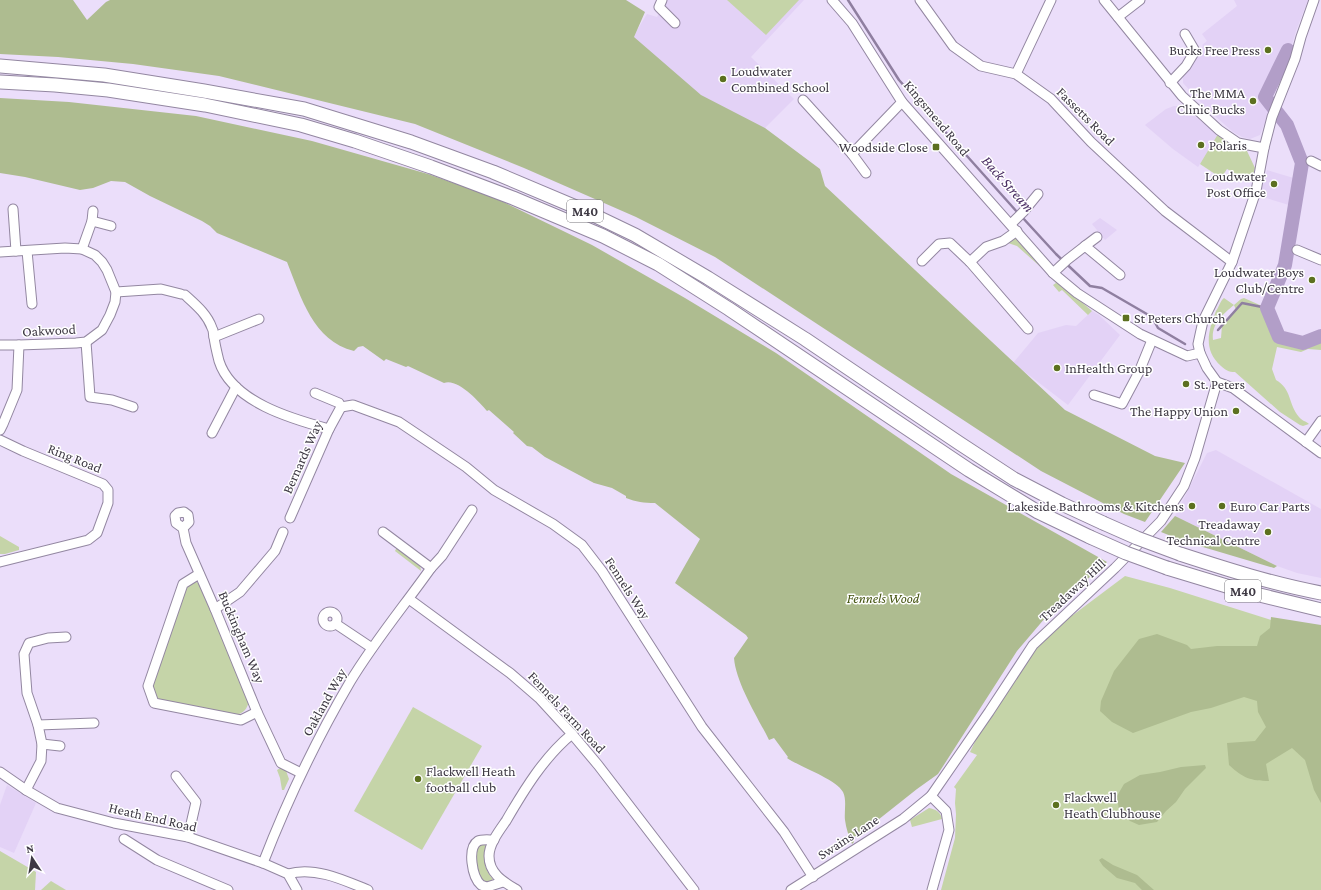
<svg xmlns="http://www.w3.org/2000/svg" width="1321" height="890" font-family="'Crimson Pro',serif">
<style>
.built{fill:#e3d2f6}
.green{fill:#c5d4a8;fill-rule:evenodd}
.forest{fill:#aebc90}
.lines{fill:none;stroke-linecap:round;stroke-linejoin:round}
.stream{stroke:#8f7fa0;stroke-width:2.5}
.river{stroke:#b29ec8;stroke-width:14}
.minor-casing{stroke:#9387a1;stroke-width:11}
.highway-casing{stroke:#9387a1;stroke-width:15}
.minor{stroke:#fff;stroke-width:9}
.highway{stroke:#fff;stroke-width:13}
.highway-bridge-casing{stroke:#9387a1;stroke-width:15;stroke-linecap:butt}
.highway-bridge{stroke:#fff;stroke-width:13}
.poi-dot{fill:#5c701f;stroke:#fff;stroke-width:1.5}
.labels{text-anchor:middle;stroke-width:3;stroke-linejoin:round;paint-order:stroke}
.shield{fill:#fff;stroke:#77747b;stroke-width:1}
.shield-label{font-size:13px;font-weight:bold;fill:#3d3843}
.poi-label{font-size:14px;fill:#3d3843;stroke:#fff;text-anchor:end}
.street-label{font-size:14px;fill:#3d3843;stroke:#fff}
.park-label{font-size:14px;font-style:italic;fill:#445410;stroke:#fff}
.water-label{font-size:15px;font-style:italic;fill:#4c3065;stroke:#fff}
</style>
<rect width="100%" height="100%" fill="#ebdefa"/>
<g class="built">
<path d="M666 0H804L751 57 794 99 743 150 629 44 645 17 647 14 657 17Z"/>
<path d="M1234 0H1308L1296 31 1292 45H1290V56L1286 64 1272 87 1270 86 1266 92 1264 98 1266 104H1272L1260 135 1250 139 1242 137 1233 132 1206 108 1183 83V74L1190 66 1203 46 1202 45 1207 41 1202 34 1237 6Z"/>
<path d="M1174 106H1182L1218 135 1198 167 1173 149 1145 125 1166 109Z"/>
<path d="M1267 170 1297 179 1292 206 1260 196Z"/>
<path d="M1100 218 1117 230 1105 240 1092 224Z"/>
<path d="M1092 311 1099 315 1120 335 1068 405 1013 363 1038 333 1066 325 1076 326Z"/>
<path d="M1216 450 1321 509V578L1297 573 1277 566 1175 516 1207 453Z"/>
<path d="M7 785 36 803 14 853 0 847V805Z"/>
</g>
<g class="green">
<path d="M727 0H799L766 35Z"/>
<path d="M1218 134 1247 151 1255 168 1251 182 1227 169 1221 178 1200 164Z"/>
<path d="M1014 237 1019 238 1052 276 1092 311 1088 315 1062 290 1059 292 1053 285 1056 283 1044 270 1017 246 1005 242Z"/>
<path d="M1224 298 1234 305 1241 299 1244 298 1262 306C1265 309 1265 313 1267 317 1281 339 1296 348 1321 336V350L1308 349 1301 352 1277 347 1272 369 1276 380C1292 389 1288 404 1299 417 1302 421 1306 421 1309 424L1303 426 1300 425 1280 412 1235 372C1228 372 1226 370 1221 366 1203 350 1208 331 1216 311 1219 307 1220 301 1224 298ZM1234 305 1236 310 1222 325 1221 338 1213 340C1211 324 1223 314 1234 305Z"/>
<path d="M0 536 19 547V550L5 554H0Z"/>
<path d="M396 549H399L420 564 421 571 395 551Z"/>
<path d="M1125 576 1170 588 1293 627 1321 635V890H941L955 838 956 814 955 803 956 789 954 787 977 755 970 752 983 725 1030 651 1070 613 1073 615Z"/>
<path d="M193 579 200 585 249 701C247 709 244 713 236 715L153 698 150 690 185 582Z"/>
<path d="M413 707 482 746 422 850 354 811Z"/>
<path d="M282 767 285 768 289 779 284 790H282L280 778 277 770Z"/>
<path d="M929 808C935 809 941 812 942 819L912 827 910 820Z"/>
<path d="M486 844C485 859 482 866 493 879L490 882H483L480 879C477 868 472 855 479 845Z"/>
<path d="M0 851 36 872 35 890H0Z"/>
<path d="M51 881 66 890H41Z"/>
</g>
<g class="forest">
<path d="M0 0H73L87 20 106 2 110 0H626L645 12 634 37 701 95 765 128 820 169 825 186 1065 410 1155 456 1185 463 1145 522 1124 514 1041 471 715 257 636 217 524 168 415 124 219 76 133 64 58 57 0 54Z"/>
<path d="M0 98 69 102 196 116 312 141 428 174 493 197 592 245 685 298 776 353 951 474 1107 562 1051 611 1017 651 938 774 917 789 864 831 854 837V842L852 844C849 837 846 828 845 820 844 812 847 800 843 792 836 779 800 767 787 758L788 757 774 738 769 740C757 716 736 683 734 658L748 638 746 635 675 583 700 539 655 503C644 503 636 502 626 498V496L612 488 594 483 545 457 532 447 527 446 513 433 514 432 489 410 487 411C479 402 458 378 444 383L408 366 406 367 386 359 384 361 363 346 358 347 354 351C313 341 301 297 287 262L217 233 210 226 202 221 150 196 125 182 111 181 93 188 80 190 25 177 0 173Z"/>
<path d="M1175 516 1277 566 1274 568 1186 542 1161 532Z"/>
<path d="M1271 617 1321 625V803L1314 790 1305 760 1292 748 1266 764 1269 781C1251 781 1243 778 1229 765L1227 743 1255 741 1266 727 1258 712 1257 701 1244 697 1211 708 1191 712 1133 733 1112 722 1100 711 1101 701 1114 671 1139 639 1157 634 1187 645 1191 649 1217 646H1257L1260 636 1270 628Z"/>
<path d="M1205 765 1206 768 1185 789 1176 802 1166 811 1157 822 1139 825 1130 821 1119 810 1117 796 1124 784 1140 775 1160 772 1181 767Z"/>
<path d="M1102 858 1113 865 1137 875 1154 890H1142L1135 883 1117 878 1103 866 1099 860Z"/>
</g>
<g class="lines">
<g class="stream">
<path d="M848 0 899 80 1018 213"/>
<path d="M1022 217 1056 254 1090 286 1102 288 1152 317 1158 328 1185 344"/>
<path d="M1218 330 1242 303 1267 308"/>
</g>
<path class="river" d="M1288 50 1265 97 1287 125 1302 163 1285 265 1267 308 1279 337 1303 343 1321 336"/>
<defs>
<g id="minor">
<path d="M662 0 659 7 675 23"/>
<path d="M832 0 852 23 902 102 1053 273 1077 293 1140 334 1187 356 1200 353 1207 368 1217 382 1233 388 1321 453"/>
<path d="M920 0 953 46 981 66 1016 74 1051 99 1091 142 1165 211 1232 262"/>
<path d="M1104 0 1182 96 1219 130 1238 143 1264 148"/>
<path d="M1118 17 1140 0"/>
<path d="M1016 74 1051 0"/>
<path d="M1170 83 1186 66 1195 51 1185 34"/>
<path d="M803 100 852 154 902 102"/>
<path d="M852 154 866 173"/>
<path d="M1311 161 1321 166"/>
<path d="M13 209 16 251"/>
<path d="M92 221 111 226"/>
<path d="M1011 224 1024 211 1038 194"/>
<path d="M1085 246 1097 237"/>
<path d="M82 249 92 221 93 211"/>
<path d="M1297 250 1321 260"/>
<path d="M27 251 32 304"/>
<path d="M0 252 65 248 82 249 95 255 102 262 107 270 116 292 115 302 110 315 102 330 86 342 76 343 19 345H0"/>
<path d="M922 261 939 244 950 243 970 262 1028 329"/>
<path d="M970 262 986 247 1003 241 1017 231"/>
<path d="M1053 273 1067 260 1085 246 1120 275"/>
<path d="M116 292 161 289 181 294"/>
<path d="M185 295C196 305 207 314 212 328 214 331 213 334 214 337 215 345 217 353 219 361 232 402 292 419 329 429"/>
<path d="M214 337 259 319"/>
<path d="M86 342 90 397 112 400 133 407"/>
<path d="M1200 353 1198 344 1203 321 1232 262 1256 191 1264 148 1272 117 1295 59 1301 37 1314 0"/>
<path d="M315 393 339 403 341 407"/>
<path d="M1094 395 1122 404 1139 372 1152 340"/>
<path d="M341 407 353 405 399 422 466 467 494 490 553 524 582 545 602 571 702 727 784 832 813 877"/>
<path d="M0 430 3 424 17 390 19 345"/>
<path d="M212 433 236 387"/>
<path d="M0 440 23 451 103 484 108 490V503L97 533 88 540 0 562"/>
<path d="M1306 442 1321 421"/>
<path d="M290 518 329 429 341 407"/>
<path d="M183 528 189 522 188 515 184 512 178 513 175 516 176 523 183 528 186 543 215 609 257 712 281 763 301 773"/>
<path d="M383 532 431 568"/>
<path d="M199 574 183 584 148 686 154 703 241 720 257 712"/>
<path d="M409 599 510 673 539 698 572 734 598 765 694 890"/>
<path d="M215 609 240 592 275 551 283 532"/>
<circle cx="330" cy="619" r="7"/>
<path d="M336 624 372 648"/>
<path d="M38 725 94 723"/>
<path d="M42 744 60 746"/>
<path d="M0 772 26 790 57 808 114 823 188 837 263 863 288 874 297 890"/>
<path d="M176 776 196 802 188 837"/>
<path d="M26 790 41 761 42 744 38 725 27 693 24 654 29 643 48 638 66 637"/>
<path d="M931 796 946 811 949 830 932 890"/>
<path d="M124 839 157 860 228 890"/>
<path d="M494 840C489 840 482 839 478 841 467 848 472 877 481 885 483 886 485 886 487 887L503 882"/>
<path d="M263 863C287 801 316 740 350 682 374 642 404 606 431 568L442 556 472 510"/>
<path d="M288 874C314 866 344 880 368 890"/>
<path d="M517 890C504 882 489 874 489 856 489 844 499 831 506 821 524 790 544 757 572 734"/>
<path d="M791 890 903 819 931 796 989 712 1033 645 1115 568 1161 521 1184 486 1195 458 1217 382"/>
</g>
<g id="highway">
<path d="M0 66 104 75 204 91 304 109 411 142 493 172 583 210 635 235 708 278 805 339 959 443 1014 479 1062 504 1103 523"/>
<path d="M0 82 55 85 108 90 205 105 301 125 355 141 431 167 513 198 603 236 658 264 729 309 969 470 1038 512 1090 537"/>
<path d="M1180 554C1226 569 1273 584 1321 593"/>
<path d="M1167 568 1243 591 1321 610"/>
</g>
</defs>
<use href="#minor" class="minor-casing"/>
<use href="#highway" class="highway-casing"/>
<use href="#minor" class="minor"/>
<use href="#highway" class="highway"/>
<defs>
<g id="highway-bridge">
<path d="M1103 523 1137 538 1180 554"/>
<path d="M1090 537 1126 553 1167 568"/>
</g>
</defs>
<use href="#highway-bridge" class="highway-bridge-casing"/>
<use href="#highway-bridge" class="highway-bridge"/>
</g>
<g class="poi-dot">
<circle cx="1268" cy="50" r="4"/>
<circle cx="723" cy="79" r="4"/>
<circle cx="1253" cy="101" r="4"/>
<circle cx="1201" cy="145" r="4"/>
<rect x="932" y="143" width="8" height="8" rx="2"/>
<circle cx="1274" cy="184" r="4"/>
<circle cx="1312" cy="280" r="4"/>
<rect x="1122" y="314" width="8" height="8" rx="2"/>
<circle cx="1057" cy="368" r="4"/>
<circle cx="1186" cy="384" r="4"/>
<circle cx="1236" cy="411" r="4"/>
<circle cx="1192" cy="506" r="4"/>
<circle cx="1222" cy="506" r="4"/>
<circle cx="1268" cy="532" r="4"/>
<circle cx="418" cy="779" r="4"/>
<circle cx="1056" cy="805" r="4"/>
</g>
<g class="labels">
<g class="shield">
<rect x="567" y="200" width="36" height="22" rx="3"/>
<rect x="1225" y="580" width="36" height="22" rx="3"/>
</g>
<g class="shield-label">
<text x="585" y="216">M40</text>
<text x="1243" y="596">M40</text>
</g>
<g class="poi-label">
<text x="1260" y="55">Bucks Free Press</text>
<text x="731" y="76" text-anchor="start">Loudwater<tspan x="731" dy="16">Combined School</tspan></text>
<text x="1245" y="98">The MMA<tspan x="1245" dy="16">Clinic Bucks</tspan></text>
<text x="1209" y="150" text-anchor="start">Polaris</text>
<text x="928" y="152">Woodside Close</text>
<text x="1266" y="181">Loudwater<tspan x="1266" dy="16">Post Office</tspan></text>
<text x="1304" y="277">Loudwater Boys<tspan x="1304" dy="16">Club/Centre</tspan></text>
<text x="1134" y="323" text-anchor="start">St Peters Church</text>
<text x="1065" y="373" text-anchor="start">InHealth Group</text>
<text x="1194" y="389" text-anchor="start">St. Peters</text>
<text x="1228" y="416">The Happy Union</text>
<text x="1184" y="511">Lakeside Bathrooms &amp; Kitchens</text>
<text x="1230" y="511" text-anchor="start">Euro Car Parts</text>
<text x="1260" y="529">Treadaway<tspan x="1260" dy="16">Technical Centre</tspan></text>
<text x="426" y="776" text-anchor="start">Flackwell Heath<tspan x="426" dy="16">football club</tspan></text>
<text x="1064" y="802" text-anchor="start">Flackwell<tspan x="1064" dy="16">Heath Clubhouse</tspan></text>
</g>
<g class="street-label">
<text transform="translate(1086 116) rotate(45)" y="5">Fassetts Road</text>
<text transform="translate(937 118) rotate(50)" y="5">Kingsmead Road</text>
<text transform="translate(49 330) rotate(-3)" y="5">Oakwood</text>
<text transform="translate(302 457) rotate(-66)" y="5">Bernards Way</text>
<text transform="translate(75 458) rotate(22)" y="5">Ring Road</text>
<text transform="translate(628 588) rotate(57)" y="5">Fennels Way</text>
<text transform="translate(1072 590) rotate(-43)" y="5">Treadaway Hill</text>
<text transform="translate(242 637) rotate(67)" y="5">Buckingham Way</text>
<text transform="translate(324 702) rotate(-61)" y="5">Oakland Way</text>
<text transform="translate(567 712) rotate(47)" y="5">Fennels Farm Road</text>
<text transform="translate(153 817) rotate(13)" y="5">Heath End Road</text>
<text transform="translate(848 837) rotate(-33)" y="5">Swains Lane</text>
</g>
<g class="park-label">
<text x="883" y="603">Fennels Wood</text>
</g>
<g class="water-label">
<text transform="translate(1008 184) rotate(48)" y="5">Back Stream</text>
</g>
</g>
<g transform="translate(32 858) rotate(348)" stroke="#ffffff" stroke-width="3" paint-order="stroke">
<path d="M0-3L7 15L0 10L-7 15Z" fill="#3d3843"/>
<text y="-6" font-size="11" font-weight="bold" text-anchor="middle" fill="#3d3843">N</text>
</g>
</svg>
